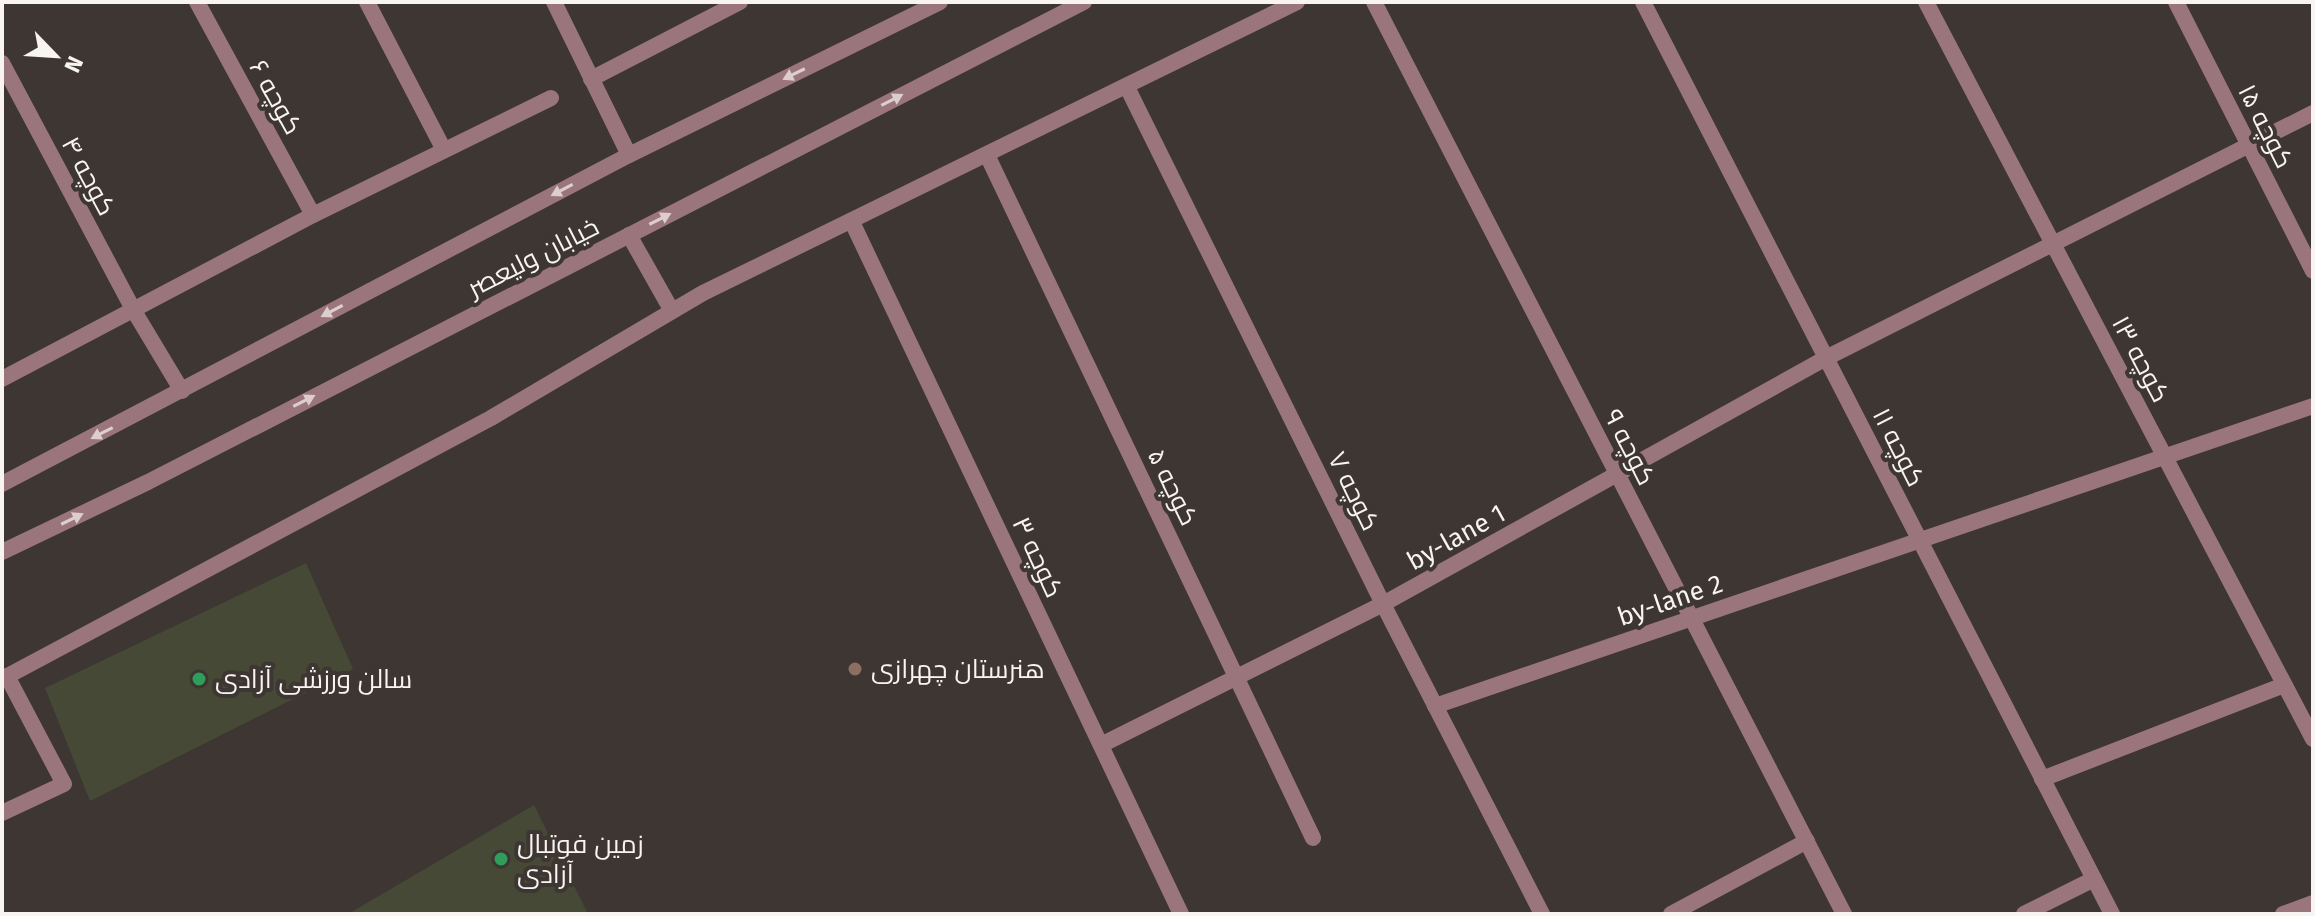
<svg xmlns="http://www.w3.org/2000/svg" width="2315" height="916" font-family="'Fira Sans',Cairo,sans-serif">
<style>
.green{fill:#454935}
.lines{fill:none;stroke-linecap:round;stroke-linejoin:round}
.minor{stroke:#9b757c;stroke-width:16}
.tertiary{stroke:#9b757c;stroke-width:16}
.oneway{fill:#dccece}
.education-dot{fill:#8d6e63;stroke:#3d3632;stroke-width:3}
.leisure-dot{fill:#2e9e5b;stroke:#3d3632;stroke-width:3}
.labels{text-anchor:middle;stroke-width:8;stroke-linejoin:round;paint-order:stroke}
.street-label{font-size:26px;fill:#f8f4f1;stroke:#3d3632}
.poi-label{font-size:26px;fill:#f8f4f1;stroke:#3d3632;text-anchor:start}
</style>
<rect width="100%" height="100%" fill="#3d3632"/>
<g class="green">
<path d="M306 563 353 669 90 801 45 688Z"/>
<path d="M534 805 588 914H348Z"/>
</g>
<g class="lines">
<g class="minor">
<path d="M197 2 313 215"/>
<path d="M367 2 444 150"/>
<path d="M1374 2 1844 914"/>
<path d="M1643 2 2112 914"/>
<path d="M1926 2 2313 739"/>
<path d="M2176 2 2313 271"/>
<path d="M2 63 134 311 182 391"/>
<path d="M591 79 740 2"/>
<path d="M1127 87 1383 604 1542 914"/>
<path d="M988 157 1313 838"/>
<path d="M852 222 1181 914"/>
<path d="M629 235 672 311"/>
<path d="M2 379 313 215 551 98"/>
<path d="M2 679 491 418 703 293 1297 2"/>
<path d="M1435 706 2313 406"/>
<path d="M1101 745 1383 604 1826 358 2313 113"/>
<path d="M2042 779 2284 685"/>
<path d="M2 813 64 784 7 676"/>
<path d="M1671 914 1807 841"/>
<path d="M2024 914 2094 879"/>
<path d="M2283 914 2313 903"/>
</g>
<g class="tertiary">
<path d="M554 2 629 155"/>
<path d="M2 484 629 155 940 2"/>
<path d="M2 552 148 482 1084 2"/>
</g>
</g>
<defs><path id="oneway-solid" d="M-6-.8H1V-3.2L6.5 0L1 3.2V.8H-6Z" transform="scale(2)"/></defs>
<g class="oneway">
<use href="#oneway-solid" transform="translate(794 74) rotate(154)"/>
<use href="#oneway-solid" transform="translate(892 100) rotate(-27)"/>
<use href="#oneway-solid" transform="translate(562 190) rotate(152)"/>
<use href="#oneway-solid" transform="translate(660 219) rotate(-27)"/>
<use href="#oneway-solid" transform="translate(332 311) rotate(152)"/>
<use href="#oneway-solid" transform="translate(304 401) rotate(-27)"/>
<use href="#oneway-solid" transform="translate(102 433) rotate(153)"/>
<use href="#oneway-solid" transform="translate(72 519) rotate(-26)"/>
</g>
<circle class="education-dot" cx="855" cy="669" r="8"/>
<g class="leisure-dot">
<circle cx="199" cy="679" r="8"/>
<circle cx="501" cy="859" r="8"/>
</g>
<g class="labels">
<g class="street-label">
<text transform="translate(276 97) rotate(61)" y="9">کوچه ۶</text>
<text transform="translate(2266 126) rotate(63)" y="9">کوچه ۱۵</text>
<text transform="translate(89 176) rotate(62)" y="9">کوچه ۴</text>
<text transform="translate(533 257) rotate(-27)" y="9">خیابان ولیعصر</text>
<text transform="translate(2141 359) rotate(62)" y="9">کوچه ۱۳</text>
<text transform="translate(1630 447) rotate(63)" y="9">کوچه ۹</text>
<text transform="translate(1899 447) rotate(63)" y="9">کوچه ۱۱</text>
<text transform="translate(1173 487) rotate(64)" y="9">کوچه ۵</text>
<text transform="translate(1354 491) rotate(64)" y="9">کوچه ۷</text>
<text transform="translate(1456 537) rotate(-29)" y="9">by-lane 1</text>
<text transform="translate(1038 557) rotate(65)" y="9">کوچه ۳</text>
<text transform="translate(1670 600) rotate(-19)" y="9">by-lane 2</text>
</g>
<g class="poi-label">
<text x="871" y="678">هنرستان چهرازی</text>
<text x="215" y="688">سالن ورزشی آزادی</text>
<text x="517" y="853">زمین فوتبال<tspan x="517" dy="30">آزادی</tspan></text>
</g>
</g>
<rect width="2315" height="916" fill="none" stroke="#f8f4f1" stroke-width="8"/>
<g transform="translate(56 56) rotate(115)" stroke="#3d3632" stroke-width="6" paint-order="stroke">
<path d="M0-6L14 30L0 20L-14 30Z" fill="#f8f4f1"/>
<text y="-12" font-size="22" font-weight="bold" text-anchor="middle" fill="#f8f4f1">N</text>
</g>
</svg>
